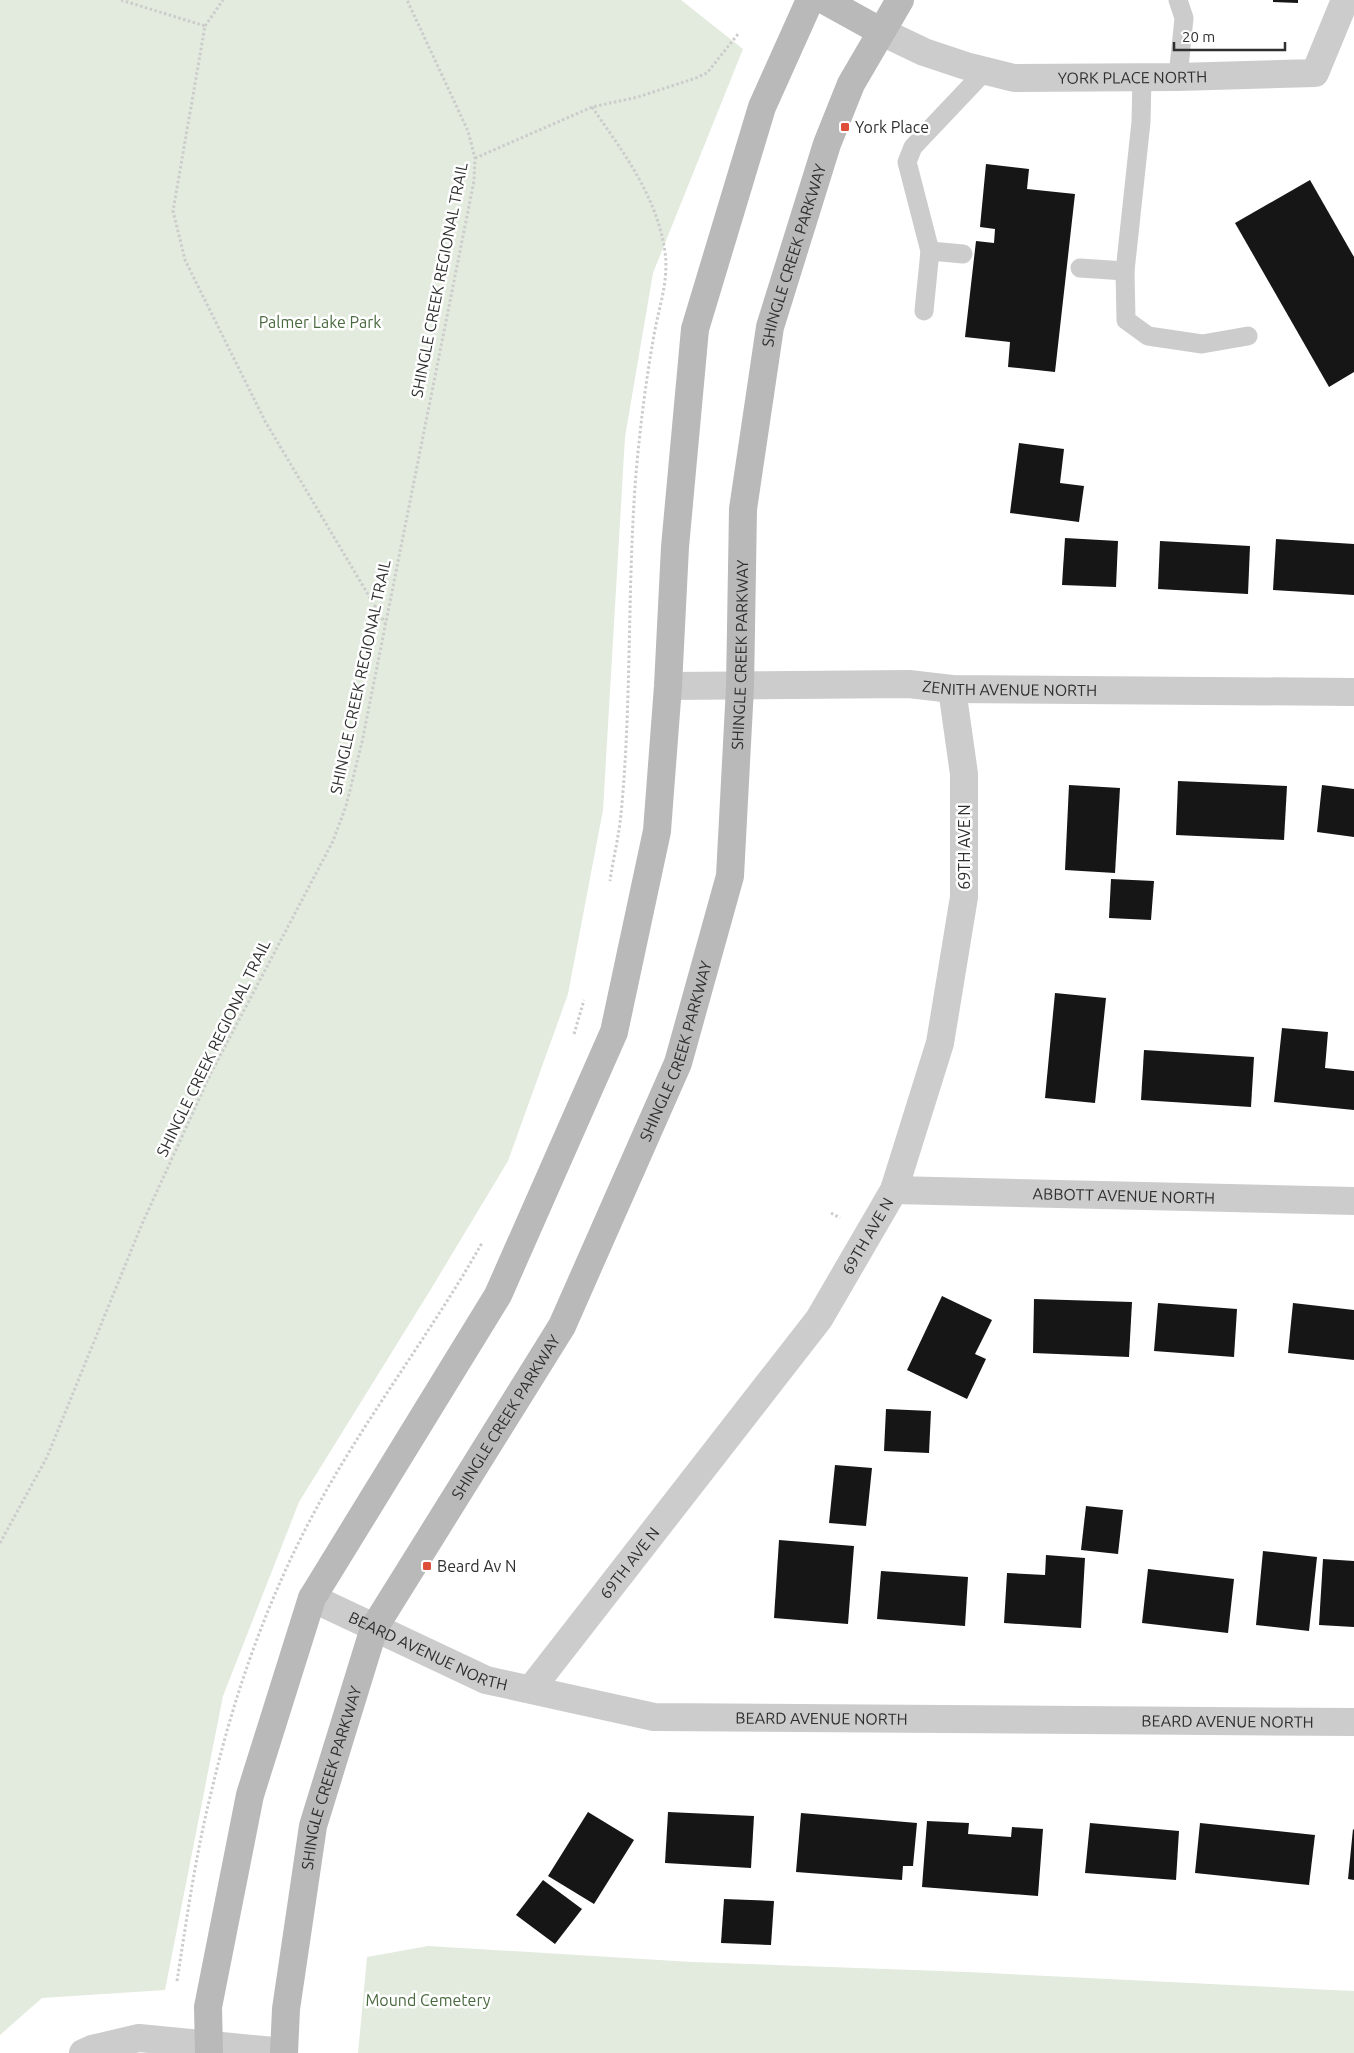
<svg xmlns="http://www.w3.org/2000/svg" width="1354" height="2053" font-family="Ubuntu,sans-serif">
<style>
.green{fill:#e2ebdd}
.building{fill:#161616}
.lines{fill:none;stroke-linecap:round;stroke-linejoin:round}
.path{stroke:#ccc;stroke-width:3;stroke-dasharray:2.5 2.5;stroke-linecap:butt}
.lane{stroke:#ccc;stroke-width:19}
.street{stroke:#ccc;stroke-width:28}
.secondary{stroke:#b9b9b9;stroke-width:28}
.poi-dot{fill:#de4e38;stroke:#fff;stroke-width:2}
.labels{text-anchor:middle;stroke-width:5;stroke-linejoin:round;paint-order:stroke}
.street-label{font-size:16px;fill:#2f2f2f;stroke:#fff}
.poi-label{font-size:16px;fill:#2f2f2f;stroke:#fff;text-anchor:start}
.park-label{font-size:16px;fill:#49693e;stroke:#fff}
</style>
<rect width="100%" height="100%" fill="#fff"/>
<g class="green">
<path d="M0 0H681L743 49 653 273 625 437 603 810 568 994 508 1161 431 1289 299 1502 223 1696 165 1990 42 1998 0 2035Z"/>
<path d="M428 1946 692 1962 967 1972 1354 1991V2053H358L367 1957Z"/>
</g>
<g class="building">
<path d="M1273 0H1298V3L1273 2Z"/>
<path d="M986 164 1029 169 1027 189 1075 194 1055 372 1008 367 1010 342 965 337 976 241 994 243 995 229 980 227Z"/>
<path d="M1310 180 1354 257V372L1329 387 1235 223Z"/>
<path d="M1019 443 1064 449 1060 483 1084 486 1079 522 1010 513Z"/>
<path d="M1065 538 1118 541 1116 587 1062 585Z"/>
<path d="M1276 539 1354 544V595L1273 590Z"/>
<path d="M1160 541 1250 546 1248 594 1158 589Z"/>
<path d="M1178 781 1287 786 1284 840 1176 835Z"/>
<path d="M1069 785 1120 788 1115 873 1065 870Z"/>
<path d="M1322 785 1354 789V837L1317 832Z"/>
<path d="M1111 879 1154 881 1151 920 1109 918Z"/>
<path d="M1055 993 1106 998 1095 1103 1045 1098Z"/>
<path d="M1282 1028 1328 1032 1325 1068 1354 1071V1110L1274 1102Z"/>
<path d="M1144 1050 1254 1057 1251 1107 1141 1100Z"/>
<path d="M942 1296 992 1320 975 1354 986 1359 967 1399 907 1370Z"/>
<path d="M1034 1299 1132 1302 1129 1357 1033 1353Z"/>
<path d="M1158 1303 1237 1309 1234 1357 1154 1351Z"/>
<path d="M1293 1303 1354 1310V1360L1288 1353Z"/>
<path d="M886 1409 931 1411 929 1453 884 1451Z"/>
<path d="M835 1465 872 1468 866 1526 829 1523Z"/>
<path d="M1086 1506 1123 1510 1118 1554 1081 1550Z"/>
<path d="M779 1540 854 1546 848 1624 774 1618Z"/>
<path d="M1263 1551 1317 1557 1309 1631 1256 1625Z"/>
<path d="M1046 1555 1085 1558 1081 1628 1004 1623 1007 1573 1045 1575Z"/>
<path d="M1323 1559 1354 1561V1627L1319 1625Z"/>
<path d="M1148 1569 1234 1579 1228 1633 1142 1623Z"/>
<path d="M881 1571 968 1577 965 1626 877 1619Z"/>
<path d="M588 1812 634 1840 594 1904 548 1876Z"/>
<path d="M668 1812 754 1816 751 1868 665 1863Z"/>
<path d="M801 1813 917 1823 913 1866H903L902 1880 796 1872Z"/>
<path d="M927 1821 969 1823 968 1834 1011 1837 1012 1827 1043 1829 1038 1896 922 1887Z"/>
<path d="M1090 1823 1179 1831 1176 1880 1085 1873Z"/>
<path d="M1200 1823 1315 1835 1309 1885 1195 1873Z"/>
<path d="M1353 1829 1354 1830V1880L1348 1879Z"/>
<path d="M543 1880 582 1909 555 1944 516 1915Z"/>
<path d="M724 1899 774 1901 771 1945 721 1943Z"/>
</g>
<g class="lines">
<g class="path">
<path d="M121 0 205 26 173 211 185 260 265 421 385 623"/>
<path d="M205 26 223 0"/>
<path d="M592 107C623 152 657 196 665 252 669 281 659 306 654 335 646 380 640 427 636 474 627 587 632 701 621 814 619 836 613 859 610 881"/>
<path d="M475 158 592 107 638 97 696 78 707 73 738 34"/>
<path d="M574 1034 584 1000"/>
<path d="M831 1213 840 1218"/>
<path d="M0 1543 47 1457 142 1224 211 1073 333 841 346 806 362 742 474 181 475 158 468 131 407 0"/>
<path d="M177 1981C187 1917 196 1852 212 1789 233 1699 264 1609 307 1526 358 1427 427 1340 482 1243"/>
</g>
<g class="lane">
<path d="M1178 0 1184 18 1178 77"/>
<path d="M1142 77 1141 122 1125 271 1126 320 1148 336 1202 344 1248 336"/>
<path d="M930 251 963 254"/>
<path d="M1080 268 1125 271"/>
<path d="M924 311 930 251 907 162 913 147 985 71"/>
</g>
<g class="street">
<path id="s1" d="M880 31 924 52 966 66 1014 78 1178 77 1315 73 1345 0"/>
<path id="s2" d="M668 686 909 684 952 689 1354 692"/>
<path id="s3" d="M894 1190 1354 1201"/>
<path id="s4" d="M312 1598 486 1680 654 1717 1354 1722"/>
<path id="s5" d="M531 1689 819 1319 894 1190 940 1043 964 897V774L952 689"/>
<path d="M83 2053 92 2049 139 2038 284 2052"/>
</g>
<g class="secondary">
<path d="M824 0 880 31"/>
<path d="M209 2053 208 2007 250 1795 312 1598 498 1295 614 1032 657 831 668 686 675 547 695 329 762 107 810 0"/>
<path id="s6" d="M284 2053 286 2009 313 1826 374 1628 562 1326 678 1063 730 876 740 687 743 509 770 327 827 144 851 84 900 0"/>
</g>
</g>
<g class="poi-dot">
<rect x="840" y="122" width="10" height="10" rx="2.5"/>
<rect x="422" y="1561" width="10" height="10" rx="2.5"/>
</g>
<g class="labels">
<g class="street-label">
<text dy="6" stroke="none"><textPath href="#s1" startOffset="261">YORK PLACE NORTH</textPath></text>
<text dy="6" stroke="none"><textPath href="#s6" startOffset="1900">SHINGLE CREEK PARKWAY</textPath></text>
<text transform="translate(439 280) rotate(-79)" y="6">SHINGLE CREEK REGIONAL TRAIL</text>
<text dy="6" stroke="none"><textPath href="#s6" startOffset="1495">SHINGLE CREEK PARKWAY</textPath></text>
<text transform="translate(360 677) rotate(-78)" y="6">SHINGLE CREEK REGIONAL TRAIL</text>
<text dy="6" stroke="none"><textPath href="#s2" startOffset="342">ZENITH AVENUE NORTH</textPath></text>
<text transform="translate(964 847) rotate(-90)" y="6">69TH AVE N</text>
<text transform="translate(213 1048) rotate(-64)" y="6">SHINGLE CREEK REGIONAL TRAIL</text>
<text dy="6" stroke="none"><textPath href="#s6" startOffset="1090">SHINGLE CREEK PARKWAY</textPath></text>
<text dy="6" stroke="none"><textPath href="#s3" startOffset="230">ABBOTT AVENUE NORTH</textPath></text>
<text dy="6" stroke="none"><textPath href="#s5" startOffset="565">69TH AVE N</textPath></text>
<text dy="6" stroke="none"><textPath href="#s6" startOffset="685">SHINGLE CREEK PARKWAY</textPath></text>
<text dy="6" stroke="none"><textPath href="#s5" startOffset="160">69TH AVE N</textPath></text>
<text dy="6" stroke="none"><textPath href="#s4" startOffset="128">BEARD AVENUE NORTH</textPath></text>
<text dy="6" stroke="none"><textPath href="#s4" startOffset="532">BEARD AVENUE NORTH</textPath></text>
<text dy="6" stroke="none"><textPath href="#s4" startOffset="938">BEARD AVENUE NORTH</textPath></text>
<text dy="6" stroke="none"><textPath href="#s6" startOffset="280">SHINGLE CREEK PARKWAY</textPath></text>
</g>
<g class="poi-label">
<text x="855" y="133">York Place</text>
<text x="437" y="1572">Beard Av N</text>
</g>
<g class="park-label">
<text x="320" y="328">Palmer Lake Park</text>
<text x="428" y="2006">Mound Cemetery</text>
</g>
</g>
<path d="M1174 42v8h111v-8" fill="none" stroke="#2f2f2f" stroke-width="2.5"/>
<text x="1182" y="42" font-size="15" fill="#2f2f2f" stroke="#ffffff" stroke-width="4" paint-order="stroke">20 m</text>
</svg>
